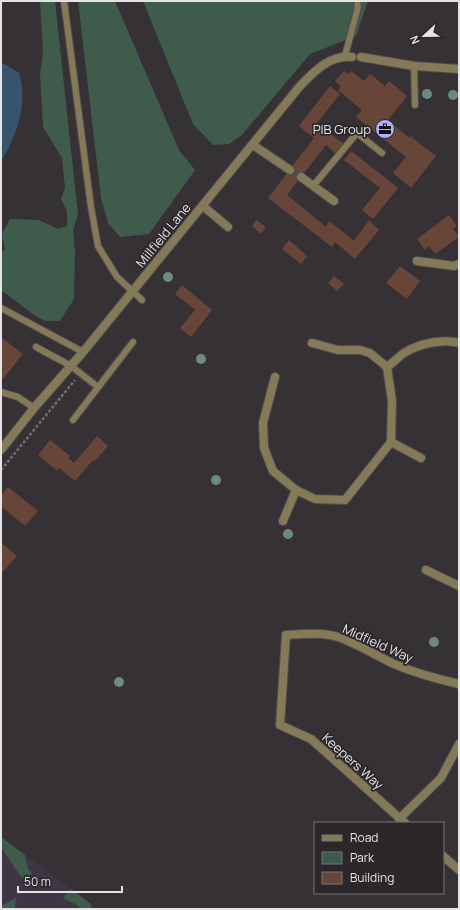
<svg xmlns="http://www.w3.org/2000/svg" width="460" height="910" font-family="Manrope,sans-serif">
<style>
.education{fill:#403545}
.green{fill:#3f5b4b}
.water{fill:#37546c}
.building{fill:#684539}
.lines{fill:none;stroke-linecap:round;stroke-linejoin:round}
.street-tunnel{stroke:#504c50;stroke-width:8;stroke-dasharray:8 4;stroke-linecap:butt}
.lane-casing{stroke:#514d51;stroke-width:8}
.street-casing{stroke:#514d51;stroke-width:10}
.path{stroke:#716e71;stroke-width:2.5;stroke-dasharray:3 2;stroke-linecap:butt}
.lane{stroke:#847a58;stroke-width:6}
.street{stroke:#847a58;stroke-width:8}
.tree{fill:#6b8c7a}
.labels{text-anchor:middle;stroke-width:3.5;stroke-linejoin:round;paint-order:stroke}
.poi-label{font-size:13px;fill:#e6e3e6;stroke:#2b272b;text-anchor:end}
.street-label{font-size:13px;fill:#e6e3e6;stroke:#2b272b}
</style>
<rect width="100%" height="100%" fill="#353135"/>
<path class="education" d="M1 837 71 889 98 909H1Z"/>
<g class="green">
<path d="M40 1H55L78 215 73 230 75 251 74 299 60 321H45L34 315 1 290V251L5 250 2 234 10 219 39 220 58 229 67 226V211L61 199 65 188 62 158 43 127 40 74 43 54Z"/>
<path d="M78 1H115L179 150 195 170 149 234 120 237 108 223 101 198Z"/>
<path d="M143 1H368L356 36 310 54 242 135 229 144 213 145 193 124Z"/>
<path d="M1 837 25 855 28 869 32 873 29 876 30 884 21 877 1 847Z"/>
<path d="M71 889 91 904V909H81L77 905 63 898Z"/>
<path d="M17 897 15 904V909H1V906Z"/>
</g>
<path class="water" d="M1 64H5L19 73C29 104 16 136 1 162Z"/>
<g class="building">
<path d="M344 71 348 74 351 71 364 81 370 74 385 86 389 81 407 96 388 120 409 138 410 136 436 156 411 188 393 173 406 157 356 117 362 110 338 90 341 86 335 81Z"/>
<path d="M330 86 340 94 317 123 344 144 336 154 326 145 287 195 326 227 329 221 354 241 369 220 379 230 355 259 335 242 332 247 268 198 314 138 299 126Z"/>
<path d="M351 151 398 188 373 219 362 210 380 188 344 160Z"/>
<path d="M449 215 457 226 453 229 459 237 435 254 429 246 425 250 417 239Z"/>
<path d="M256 220 266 227 261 234 252 226Z"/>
<path d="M289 240 307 256 301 264 282 249Z"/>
<path d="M400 266 420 281 407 299 386 283Z"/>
<path d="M334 276 344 284 337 291 328 283Z"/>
<path d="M182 285 212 310 191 337 180 328 195 310 175 294Z"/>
<path d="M1 337 23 354 3 379 1 377Z"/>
<path d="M97 436 108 446 95 461 93 460 75 481 59 468 57 471 38 455 50 440 70 456 68 458 74 463Z"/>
<path d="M8 487 38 511 25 526 1 506V495Z"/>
<path d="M3 544 17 556 1 574V547Z"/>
</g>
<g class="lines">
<path class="street-tunnel" d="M290 170 301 177"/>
<defs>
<g id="lane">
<path d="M64 1 91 207 98 246 117 277 142 300"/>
<path d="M345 56 358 7 357 1"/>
<path d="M414 66 415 105"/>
<path d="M313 186 357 133 382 153"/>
<path d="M1 308 83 352"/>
<path d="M36 347 71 366 98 387"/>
<path d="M1 392 18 397 34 408"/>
<path d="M73 420 133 342"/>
</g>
<g id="street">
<path d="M361 57 414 66 459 69"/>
<path d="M253 145 290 170"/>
<path d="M301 177 334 201"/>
<path d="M203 206 228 227"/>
<path d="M417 261 454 266 459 264"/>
<path d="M312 343 338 350H360L370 353 387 367C393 363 398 357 404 353 418 344 443 338 459 343"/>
<path d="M387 367 392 401 391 442 421 458"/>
<path d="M275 377 263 423 264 448 273 471 296 490 315 499 345 500 391 442"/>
<path d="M1 450 34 408 83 352 300 86C315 71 329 55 352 57"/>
<path d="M283 521 296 490"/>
<path d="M426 570 459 586"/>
<path d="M399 819 441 778 459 744"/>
<path d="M405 823 311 739 280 725 286 635C303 634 322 632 338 637 356 643 377 656 394 664 415 673 437 679 459 684"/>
<path d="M443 856 459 870"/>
</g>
</defs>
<use href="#lane" class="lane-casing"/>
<use href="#street" class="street-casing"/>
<path class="path" d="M1 470 75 380"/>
<use href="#lane" class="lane"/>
<use href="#street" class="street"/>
</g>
<g class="tree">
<circle cx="427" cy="94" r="5"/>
<circle cx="453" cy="95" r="5"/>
<circle cx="168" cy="277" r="5"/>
<circle cx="201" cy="359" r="5"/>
<circle cx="216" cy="480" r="5"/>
<circle cx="288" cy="534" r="5"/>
<circle cx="434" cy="642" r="5"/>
<circle cx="119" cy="682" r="5"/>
</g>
<defs>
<symbol id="office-disc" viewBox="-11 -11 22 22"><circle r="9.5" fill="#afaefa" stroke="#2b272b"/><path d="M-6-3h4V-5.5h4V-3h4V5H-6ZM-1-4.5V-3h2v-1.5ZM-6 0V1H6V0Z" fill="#111"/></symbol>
</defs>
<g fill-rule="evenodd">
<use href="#office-disc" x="374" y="118" width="22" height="22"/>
</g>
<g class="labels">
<g class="poi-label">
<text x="371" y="134">PIB Group</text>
</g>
<g class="street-label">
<text transform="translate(163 235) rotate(-51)" y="5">Millfield Lane</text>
<text transform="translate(378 643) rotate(24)" y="5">Midfield Way</text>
<text transform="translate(353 761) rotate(42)" y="5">Keepers Way</text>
</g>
</g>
<rect width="460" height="910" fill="none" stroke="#e6e3e6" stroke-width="4"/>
<rect x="314" y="822" width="130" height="72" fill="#2b272b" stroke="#767276"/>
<rect x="322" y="835" width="20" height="6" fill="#847a58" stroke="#767276"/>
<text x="350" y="842" font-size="12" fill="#e6e3e6">Road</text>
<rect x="322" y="852" width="20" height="12" fill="#3f5b4b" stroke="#767276"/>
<text x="350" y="862" font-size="12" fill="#e6e3e6">Park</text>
<rect x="322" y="872" width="20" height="12" fill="#684539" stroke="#767276"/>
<text x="350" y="882" font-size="12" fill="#e6e3e6">Building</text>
<g transform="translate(424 36) rotate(248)" stroke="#2b272b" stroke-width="3" paint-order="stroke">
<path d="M0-3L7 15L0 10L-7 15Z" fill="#e6e3e6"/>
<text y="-6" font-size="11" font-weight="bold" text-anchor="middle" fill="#e6e3e6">N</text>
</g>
<path d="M18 886v6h104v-6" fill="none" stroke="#e6e3e6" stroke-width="2"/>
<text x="24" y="886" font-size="12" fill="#e6e3e6" stroke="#2b272b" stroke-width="3" paint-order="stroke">50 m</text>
</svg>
